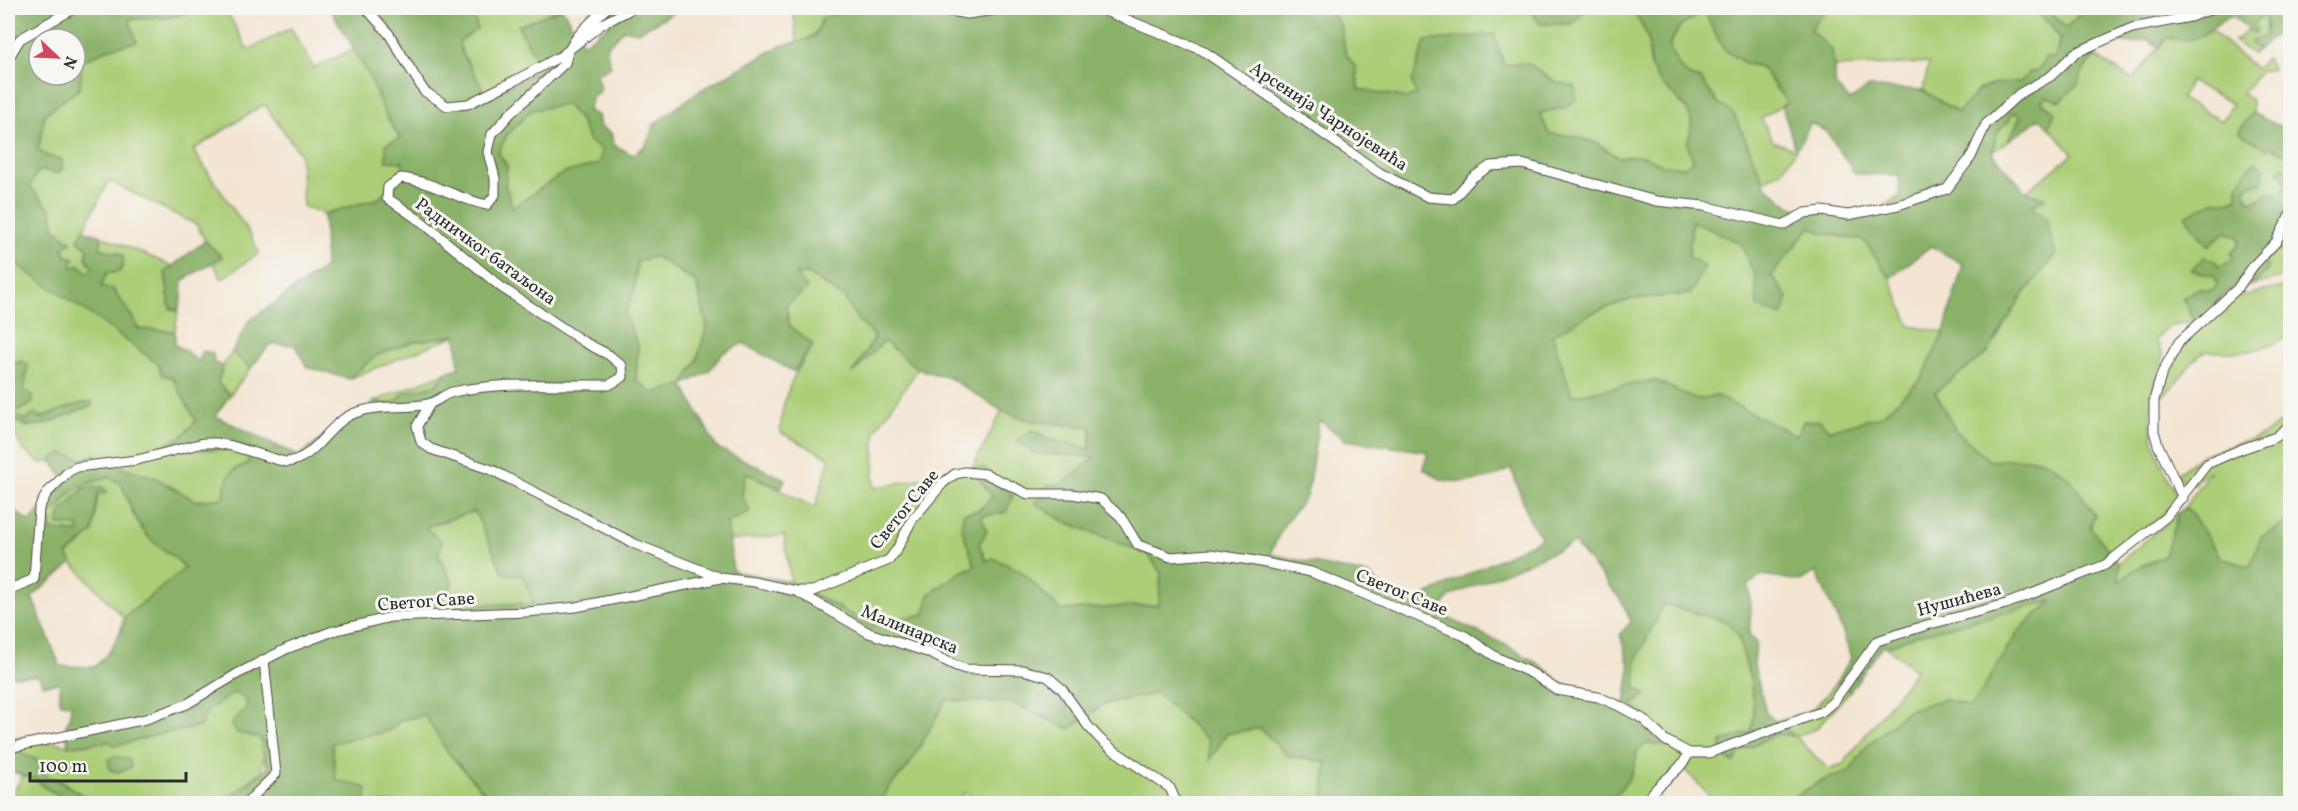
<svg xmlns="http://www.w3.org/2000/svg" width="2298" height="811" font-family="Vollkorn,serif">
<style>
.green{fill:#acce77;stroke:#6c7c51;stroke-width:1.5;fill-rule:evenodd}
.forest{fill:#89b168;stroke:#5a6e4a;stroke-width:1.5;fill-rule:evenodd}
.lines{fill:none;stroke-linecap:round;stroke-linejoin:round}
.minor-casing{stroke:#494744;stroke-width:11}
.minor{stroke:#fff;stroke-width:9}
.labels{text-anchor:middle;stroke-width:6;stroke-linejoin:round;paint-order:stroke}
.street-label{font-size:18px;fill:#2b2b2b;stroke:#f6f6f2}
</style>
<rect width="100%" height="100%" fill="#f6f6f2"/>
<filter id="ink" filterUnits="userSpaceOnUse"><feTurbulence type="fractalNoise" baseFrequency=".0167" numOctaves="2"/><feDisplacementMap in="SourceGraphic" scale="12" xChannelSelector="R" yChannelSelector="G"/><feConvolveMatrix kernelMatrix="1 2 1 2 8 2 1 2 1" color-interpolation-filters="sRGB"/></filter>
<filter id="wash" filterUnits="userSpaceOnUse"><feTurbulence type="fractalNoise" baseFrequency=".008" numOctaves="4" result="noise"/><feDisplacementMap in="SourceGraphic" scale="24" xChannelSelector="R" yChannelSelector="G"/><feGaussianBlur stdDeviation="1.35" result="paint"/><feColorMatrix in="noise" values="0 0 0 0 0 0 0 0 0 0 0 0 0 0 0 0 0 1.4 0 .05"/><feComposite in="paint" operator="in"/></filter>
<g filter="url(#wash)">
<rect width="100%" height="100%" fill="#f3e5d1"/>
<g class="green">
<path d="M206 8H225L248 50 291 28 314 68 354 49 370 77 383 110 400 139 404 162 402 170 380 198 324 214 303 206 300 154 264 104 193 150 250 234 259 253 222 279 213 262 221 256 205 241 197 225 109 181 78 240 88 248 93 268 87 273 72 268 63 247 71 241 55 229 51 210 30 187 35 175 42 170 58 174 60 159 46 156 38 150 45 114 80 88 81 62 110 48 137 42 128 19 167 18Z"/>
<path d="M469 8H562L518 26 542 69 488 98 462 52 459 42 477 29 474 15Z"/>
<path d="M793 8H847L839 10 836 14 822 18C817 34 813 38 797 42Z"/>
<path d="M1327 8H1505L1531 11 1540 24H1573L1587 8H1631C1636 17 1644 27 1647 36 1650 47 1648 59 1652 69 1665 99 1704 102 1687 143L1693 160 1685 168 1663 165 1643 156 1618 157 1597 143 1573 136 1549 134 1540 113 1556 82 1528 63 1407 98 1359 89 1356 68 1346 54 1340 24Z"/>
<path d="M1827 8H1860L1859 10 1864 12 1866 8 1881 10 1889 8H2030L2049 23 2060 38 2055 58 2044 64 2036 72H2030L2020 82 1979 89 1958 113 1923 90 1929 63 1834 67 1832 50 1809 30Z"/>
<path d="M2047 8H2097L2079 15 2066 28Z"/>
<path d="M1704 11 1724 50 1745 63 1761 67 1787 103 1761 118 1773 141 1796 150 1782 171 1764 181 1734 115 1716 101 1701 79C1681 77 1675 61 1669 45L1679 28Z"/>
<path d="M2264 14C2268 30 2265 42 2253 54L2234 41 2248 30 2255 33 2253 25Z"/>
<path d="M2210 29 2256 69 2267 58 2272 69 2261 71 2242 94 2252 100V113L2239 132 2286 154H2290V170L2283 179 2287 184 2282 194 2269 192 2261 199 2251 202 2246 197 2244 189 2250 185 2261 183 2257 163 2238 198 2229 202 2215 201 2186 216 2207 245 2226 232 2238 237 2239 244 2231 254 2234 259 2219 268 2204 258 2192 270 2215 276 2217 283 2216 288 2182 298 2195 320 2169 326 2155 340 2163 354C2144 420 2145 437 2179 498L2166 512 2111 555 2040 459 1990 461 1956 431 1935 392 1988 352 2020 299 2056 254 2031 207 2044 198 2026 192 2073 154 2049 127 2055 111 2040 102 2046 97 2061 101 2079 83V76L2095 56 2128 77 2134 78 2166 38C2186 40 2193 41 2210 29ZM2190 81 2233 104 2222 121 2181 99Z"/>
<path d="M566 104 580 120 589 141 603 150 600 164 563 173 512 208 505 184 507 166 498 153 507 135 532 110Z"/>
<path d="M2016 113 2021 116 2008 141 1992 152C1995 140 1997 127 2009 121L2011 114Z"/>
<path d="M1692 221 1740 243 1755 275 1787 297 1771 276 1810 227 1823 233 1864 240 1890 278 1910 326 1944 332 1922 378 1881 416 1829 430 1798 437 1717 396 1696 399 1654 380 1572 396 1552 334 1594 312 1632 299 1690 294 1689 257Z"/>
<path d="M102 236 172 266 165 272 170 308 178 311 175 331 138 329 135 321 101 286 107 273 119 272V252H107L100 247Z"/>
<path d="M2277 250 2290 256V276L2253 285 2267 270 2265 261Z"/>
<path d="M8 253 22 268 96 318 158 364 162 375 172 376 196 421 181 437 163 445 249 449 248 463 234 469 224 498 196 501 154 477 118 466 53 457 51 461 40 463 23 450 12 428 17 421 27 427 91 406H71L66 410 28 420 10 415 23 392 28 365 21 361 8 366V320L10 319 8 309Z"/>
<path d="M655 256 696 282 707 326 697 360 683 385 652 393 636 380 638 346 625 313 634 292 637 261Z"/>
<path d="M796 273 808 274 844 297 857 319 876 337 855 371 884 341 918 369 875 431 874 488 972 468 1002 411 1031 421 1091 427 1090 449 1049 439 1032 430 1021 444 1096 457 1064 483 1049 486 1064 521 1149 555 1161 573 1159 605 1060 610 1021 571 986 561 979 544 980 516 1006 512 984 468H972L993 497 961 526 975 566 959 573 929 595 926 614 870 625 791 582 784 535 729 541 727 523 749 511 742 497 745 472 815 508 830 458 780 432C782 396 793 375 813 345L789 325 786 306Z"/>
<path d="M2287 286 2290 287V337C2256 351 2244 355 2206 351 2185 364 2179 385 2161 397L2176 356 2199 327 2236 297Z"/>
<path d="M456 335 349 379 377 355 412 342Z"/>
<path d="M232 352 251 368 230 395 218 383 223 366Z"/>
<path d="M447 372 436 385 404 393 397 401 386 404 375 401Z"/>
<path d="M2290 416V521L2261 537 2250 567 2221 558 2190 511 2184 508 2209 472 2200 476 2194 484 2187 483 2176 475 2202 455 2261 436Z"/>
<path d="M108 477 121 483 134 516 164 550 177 558 185 568 124 618 72 563 67 555 83 543 98 492 107 491 84 488 73 500 79 532C69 533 61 529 51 531L48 515 77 488Z"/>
<path d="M475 511 503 573 522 575 534 604 457 605 449 589 452 582 425 527Z"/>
<path d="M2178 513 2166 556 2141 566 2119 582V563Z"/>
<path d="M2053 600 2022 628 2008 647 1982 693 1970 708 1957 701 1908 710 1867 746 1850 771 1821 781 1788 800 1789 803H1716L1684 769 1653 798 1651 803 1606 804C1623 789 1636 774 1636 751L1648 743 1684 749C1665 736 1650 720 1632 706L1637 658 1664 604 1728 622 1738 635 1751 682 1754 714 1751 732 1721 742 1723 757 1734 762 1740 752 1776 734 1793 736 1776 721C1812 714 1814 710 1837 682L1850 691 1816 729 1795 736 1828 769 1843 764 1916 670 1887 647 1913 636Z"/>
<path d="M233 693 245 697 247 707 238 733 261 738 264 757 261 772 222 803H96L75 793 64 782 46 776 14 750 12 737 77 746 200 727 206 712Z"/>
<path d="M1156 693 1208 740 1210 759 1226 734 1260 728 1288 756 1326 762 1324 803 978 804V801L965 792 958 803 881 804 888 788 908 767 946 700 1014 703 1069 729 1104 704Z"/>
<path d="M425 715 449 754 488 797 475 803H365L366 788 336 781 331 743 389 731 401 720Z"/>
<path d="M22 776 38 780C45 792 62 793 71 803L8 804Z"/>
</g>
<g class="forest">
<path d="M8 8H206L167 18 129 19 137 42 110 48 82 62 80 88 45 114 38 150 46 156 61 159 63 168 58 174 42 170 35 175 30 187 51 210 55 229 71 242 63 248 66 256 75 258 71 263 72 267 80 265 87 273 93 268 86 258 88 248 78 240 83 230 102 236 100 248 123 255V266L119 272 107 273 101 286 113 289 135 321 138 329 175 331V345L186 351 199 362 202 351 213 353 214 363 223 366 218 383 230 395 215 416 298 456 375 401 386 404 397 401 404 393 436 385 447 372 459 368 456 335 412 342 377 355 349 379 307 367 295 345 270 344 251 368 232 352 249 321 325 267 324 214 380 198 402 170 403 162 386 161V144L400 138 383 110 370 77 330 8H469L474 15 477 29 459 42 462 53 488 98 542 69 518 26 562 8 583 44 609 25 607 8H682L638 32 624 29 606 48 611 67 596 74 601 90 592 97 588 111 598 115 600 127 611 133 614 145 633 155 646 145 654 124 701 90 780 46 812 38 818 31 822 18 836 14 839 10 847 8H1327L1340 24 1346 54 1356 68 1359 89 1407 98 1416 95 1412 82 1425 41 1494 34 1504 65 1528 63 1555 82 1575 86 1576 100 1567 107 1540 113 1549 134 1573 136 1596 143 1618 157 1643 156 1663 165 1685 167 1693 160 1687 143C1704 102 1665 99 1652 69 1648 59 1650 46 1647 36 1644 27 1636 17 1631 8H1827L1810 30 1832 50 1836 87 1850 100 1869 87 1923 90 1958 113C1981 86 1984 83 2020 82L2030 72H2036L2046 58H2055L2060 38 2049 23 2030 8H2047L2066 28C2071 24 2075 18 2080 15 2098 4 2132 4 2150 12 2160 8 2167 11 2177 8H2290V22L2253 54 2259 48 2252 46 2251 40 2265 37 2267 25 2264 14 2253 25 2257 29 2255 33 2248 30 2234 16C2219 19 2210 33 2196 38 2186 41 2176 39 2166 38L2159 48 2148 39C2138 42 2127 46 2117 40L2099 46C2094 59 2080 70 2079 83L2061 101 2046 97 2041 102 2055 111 2049 127 2040 118 2008 141 2021 116 2016 113 2011 114 2009 121C1997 127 1995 140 1992 152L2026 192 2045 198 2032 207 2046 218 2056 254 2020 299 1988 352 1935 392 1956 431 1990 461C2002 460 2032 457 2042 460 2067 468 2082 495 2095 516L2090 527 2119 563V581L2141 566 2165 556 2178 513 2184 508 2190 511 2221 558 2250 567 2261 537 2290 521V803H1789L1788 800 1821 781 1850 771 1867 746 1908 710 1944 699 1970 707C1990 683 2001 654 2021 629 2030 619 2042 611 2052 601L1913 636 1887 647 1883 645 1850 691 1837 682 1851 658 1843 632 1816 572 1800 581 1762 575 1749 585 1751 609 1749 634 1756 642 1754 666 1766 713 1794 736 1776 734 1740 751 1734 762 1723 757 1721 742 1751 732 1754 714 1751 682 1738 635 1728 622 1664 604 1637 658 1635 687 1646 694 1632 706C1651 720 1666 737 1686 749L1648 743 1637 751C1636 774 1623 789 1606 803H1324L1326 762 1288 756 1260 728 1226 734 1210 760 1208 740 1156 693 1104 704 1069 729 1014 703 946 700 908 767 888 788 881 803H475L488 796 449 754 425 715 401 720 389 731 332 743 336 780 367 788 365 803H222L268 768 264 757 261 738 238 733 231 724 247 707 245 697 233 693 206 712 200 727 161 734 115 746 109 742 68 746 66 725 70 717 71 704 60 703V683L42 685 39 676H8V505L29 522 66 481 51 461 53 457 63 453 84 460 95 453 99 462 118 466 154 477 196 501 224 498C225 476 228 472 248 463L249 450 163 449V445L181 437 196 421 172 377 162 375 158 364 96 318 22 268 8 253ZM1704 11 1724 50 1745 63 1761 67 1787 103 1782 106 1796 150 1811 123 1827 132 1855 174 1899 175 1900 196 1863 220 1791 207 1766 186 1734 114 1716 101 1701 79C1681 77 1675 61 1669 45L1679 28ZM39 39H75V75H39ZM566 104 580 120 589 141 602 150 599 164 563 173 513 208 505 184 507 166 498 152 507 135 532 110ZM1692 221 1740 243 1755 275 1757 306 1782 316 1788 297 1771 276 1810 227 1823 233 1864 241 1890 278 1931 246 1963 264 1944 332 1922 378 1881 416 1830 430 1820 421H1803L1797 436 1717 396 1696 399 1654 380 1572 396 1552 335 1594 312 1632 299 1690 294 1705 266 1689 257ZM655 256 696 282 707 326 697 360 683 385 652 393 636 380 638 346 625 313 634 292 637 261ZM796 274H808L844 297 857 319 875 337 852 374 884 341 918 369 950 378 1002 411 1031 421 1091 427 1090 449 1049 439 1031 430 1017 442 1038 454 1095 457 1064 483 1049 485 1035 503 1064 521 1149 555 1161 573 1159 605 1060 610 1021 571 993 558 986 561 979 544 987 531 981 516 1006 512 1013 496 984 468H972L992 497 980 510 964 513 961 526 975 566 959 573 929 595 925 614 870 625 791 582 733 571 727 523 750 511 742 497 745 472 781 488 785 479 717 448 683 385 709 371 723 353 743 343 794 372 813 345 789 325 786 306 807 288ZM1319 420 1345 440 1428 452 1423 468C1429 472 1437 479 1444 480 1466 484 1492 481 1511 468L1530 521 1542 538 1408 604 1389 593 1370 575 1270 554 1284 525 1307 495ZM108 477 121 483C129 502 135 522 149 538 160 549 175 555 185 568L124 618 120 633 109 652 95 667 60 666 32 597 72 563 67 555 93 532 98 493 104 494 107 491 103 487 84 488 61 512 58 525 78 526 79 532C69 533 61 529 51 531L52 523 48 515 52 511 60 508C66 489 90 482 108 477ZM475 511 503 573 522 575 534 604 457 605 450 589 452 582 438 555 442 542 425 527ZM1574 543 1621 600 1631 622 1620 634 1630 669 1625 704 1562 683 1542 666 1510 647 1437 613 1450 596Z"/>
<path d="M1505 8H1587L1573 24H1540L1531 11Z"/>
<path d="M2252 113 2290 131V154L2286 155 2272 147 2267 149 2238 132Z"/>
<path d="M2257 163 2265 169 2261 183 2250 185 2245 189 2246 197 2251 202 2261 199 2269 192 2282 194 2287 184 2278 169 2284 166 2290 170V256L2277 250 2265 261 2268 270 2253 285 2230 290 2195 320 2182 298 2199 288 2207 291 2216 288 2217 283 2215 276 2191 270 2204 257 2215 261 2219 267 2233 259 2231 254 2239 244 2238 237 2226 232 2208 246 2185 216 2215 201 2229 202 2238 198V184L2252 164Z"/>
<path d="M205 241 222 257 183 280 182 298 178 311 170 308 165 272Z"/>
<path d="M21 361 28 365 24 391 32 394 33 403 11 415 27 420 34 413 40 418C57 411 74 405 92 401V406C67 412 42 435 17 421L12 428H8V384L15 383 8 366Z"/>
<path d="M8 737H12L14 750 40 761 46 776C65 782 78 794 96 803H71C62 793 45 792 38 780 27 778 18 771 8 772Z"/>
<path d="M115 756 130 760 131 767 119 772 110 770 108 760Z"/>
</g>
</g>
<g filter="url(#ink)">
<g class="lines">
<defs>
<g id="minor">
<path d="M366 8 389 34 424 91 447 106 468 104 514 81 561 56 602 24 633 8"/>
<path d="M934 8 967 14 1009 8"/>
<path d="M1098 8 1202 50 1380 173 1428 197 1453 199 1472 178 1490 166 1522 164 1656 201 1704 206 1783 225 1805 213 1822 211 1848 215 1898 205 1947 189 1971 157 1986 124 2019 94 2051 76 2075 53 2132 28 2190 17 2214 8"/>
<path d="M8 59 20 39 75 8"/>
<path d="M430 404 417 426 421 442 431 449 492 470 635 544 721 578"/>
<path d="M2183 498 2158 445 2154 431V400L2162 373 2179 342 2237 289 2254 265 2276 242 2290 215"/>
<path d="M8 590 34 579 39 508 47 493 68 472 77 467 137 460 203 443H217L232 446 285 462C316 461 327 423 355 413 379 404 404 409 428 404 437 402 444 394 453 392 503 381 558 386 609 385L623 377 622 366 609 355 584 342 501 287 422 222 387 198 388 187 401 178C432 181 457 199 487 205L495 195V178L488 152 492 134 510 114 565 63C569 39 590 23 607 8"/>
<path d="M798 592 869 633 927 652 954 665 965 669 1023 670 1048 677 1062 689 1088 726 1100 739 1112 749 1170 788 1177 804"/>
<path d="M8 748 146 719 187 704 237 674 286 649 333 631 391 617 527 612 576 607 721 578 754 582 796 591H813L889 560 897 549 912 520 943 483 955 474 965 472 986 474 1028 494H1072L1101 499 1121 517 1138 545 1171 557 1210 554 1250 560 1311 572 1465 636 1496 657 1533 674 1557 690 1598 697 1617 705 1643 719 1665 740 1689 753"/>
<path d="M245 804 276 774 264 660"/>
<path d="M1646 804C1654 783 1680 774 1689 753H1709L1821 712 1833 702 1877 641 1927 625 2006 604 2105 565 2166 517 2207 464 2239 450 2276 437 2290 425"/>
</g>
</defs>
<use href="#minor" class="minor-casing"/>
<use href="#minor" class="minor"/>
</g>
</g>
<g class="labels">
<g class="street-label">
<text transform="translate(1329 116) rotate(33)" y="6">Арсенија Чарнојевића</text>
<text transform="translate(486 251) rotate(36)" y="6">Радничког батаљона</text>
<text transform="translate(904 509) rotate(-51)" y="6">Светог Саве</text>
<text transform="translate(1402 592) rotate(22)" y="6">Светог Саве</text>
<text transform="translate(1959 599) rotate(-15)" y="6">Нушићева</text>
<text transform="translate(426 601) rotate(-4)" y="6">Светог Саве</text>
<text transform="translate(910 629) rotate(22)" y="6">Малинарска</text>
</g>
</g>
<rect width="2298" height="811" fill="none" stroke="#f6f6f2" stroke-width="30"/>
<g transform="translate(57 57) rotate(113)"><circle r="28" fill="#f6f6f2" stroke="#a5a5a2" stroke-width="1.5"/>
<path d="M0-4.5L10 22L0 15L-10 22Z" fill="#d1495b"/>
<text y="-9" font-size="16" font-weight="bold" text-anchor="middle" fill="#2b2b2b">N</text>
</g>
<path d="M30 772v9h156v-9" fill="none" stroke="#2b2b2b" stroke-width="3"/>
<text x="39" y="772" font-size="18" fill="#2b2b2b" stroke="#f6f6f2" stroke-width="4.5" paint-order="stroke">100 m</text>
</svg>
